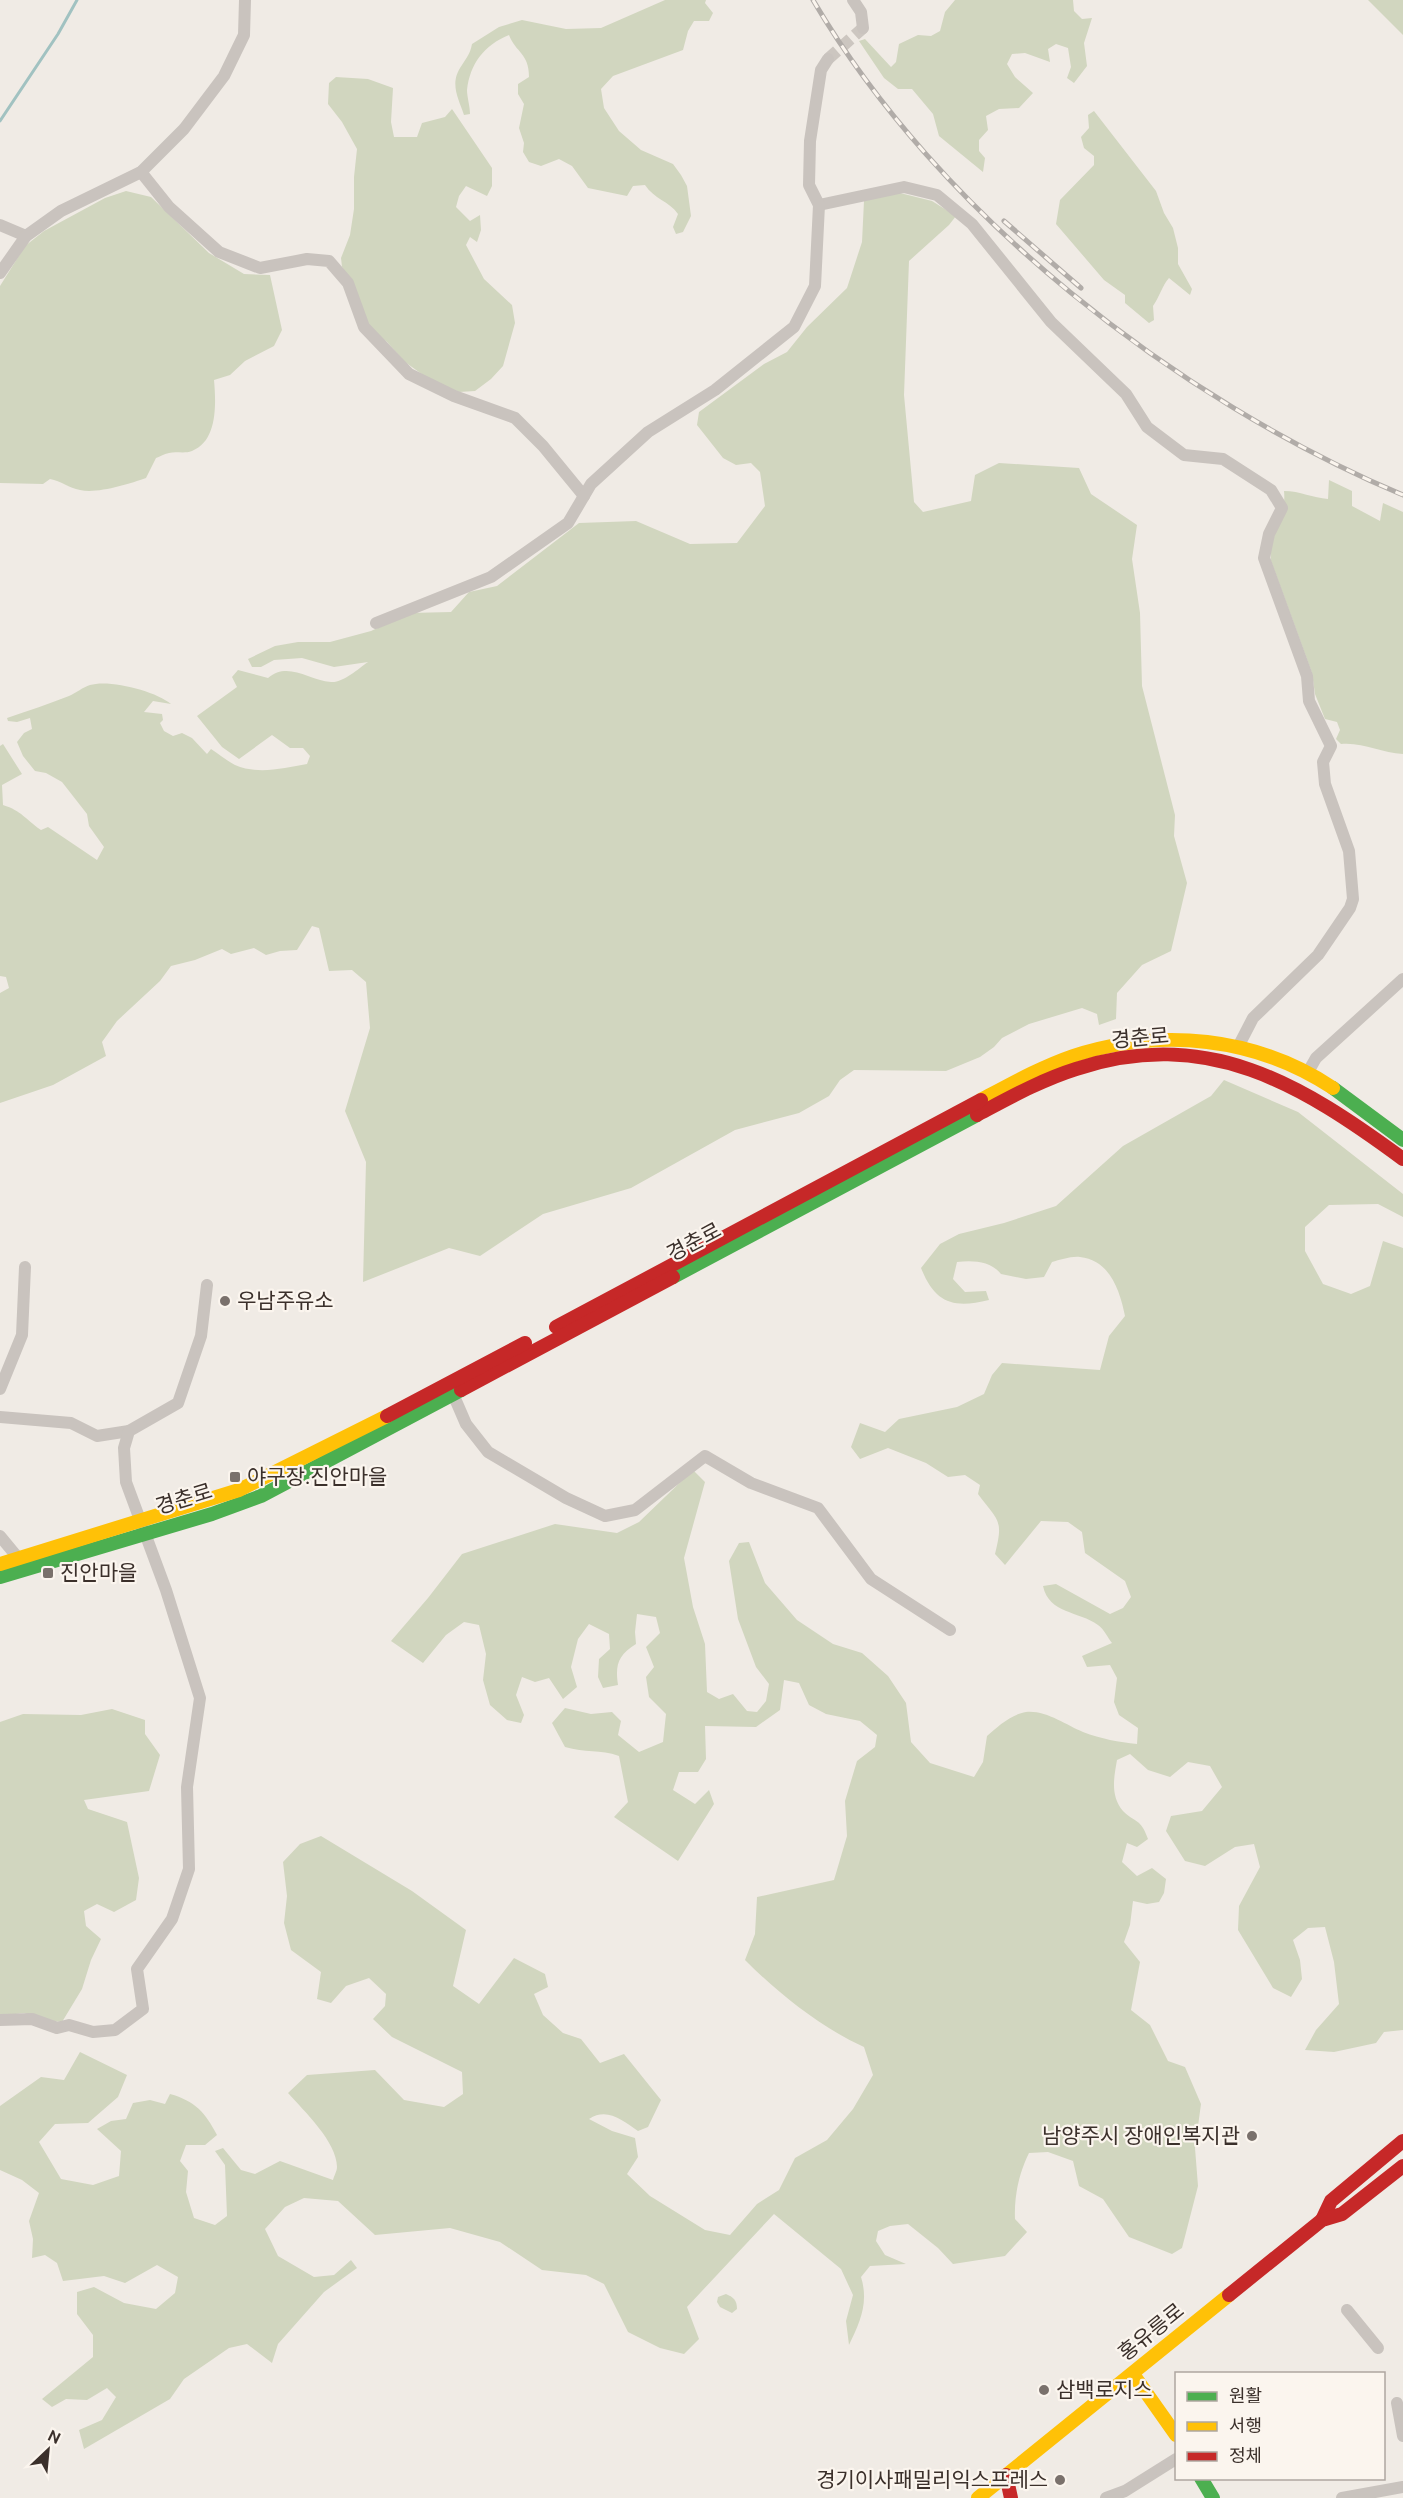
<svg xmlns="http://www.w3.org/2000/svg" width="1403" height="2498" font-family="Ubuntu,'Noto Sans KR',sans-serif">
<style>
.green{fill:#d1d6bf}
.lines{fill:none;stroke-linecap:round;stroke-linejoin:round}
.stream{stroke:#a1c2c1;stroke-width:3}
.street-tunnel{stroke:#ccc6c0;stroke-width:12;stroke-dasharray:12 6;stroke-linecap:butt}
.street{stroke:#c9c3be;stroke-width:12}
.fast{stroke:#4caf50;stroke-width:14}
.slow{stroke:#ffc107;stroke-width:14}
.jam{stroke:#c62828;stroke-width:14}
.rail-casing{stroke:#b1aca8;stroke-width:5}
.rail{stroke:#fbf5ee;stroke-width:3;stroke-dasharray:9;stroke-linecap:butt}
.poi-dot{fill:#7a716c;stroke:#fbf5ee;stroke-width:2}
.labels{text-anchor:middle;stroke-width:4.5;stroke-linejoin:round;paint-order:stroke}
.street-label{font-size:21px;fill:#3b302b;stroke:#fbf5ee}
.poi-label{font-size:21px;fill:#3b302b;stroke:#fbf5ee;text-anchor:start}
</style>
<rect width="100%" height="100%" fill="#f0ebe5"/>
<g class="green">
<path d="M665 0H706L705 3 713 13 709 21H694L688 31 683 50 613 76 601 89 604 108 619 131 641 150 673 164 681 175 687 186 691 216 683 232 676 234 673 227 678 214C669 201 654 199 645 185L633 186 627 196 588 188 572 166 559 159 541 166 529 162 523 152 524 143 519 128 524 104 518 94V84L529 77C529 53 516 53 509 35 484 45 470 64 467 90 467 97 470 106 470 114L464 115C458 97 449 83 462 65 467 57 470 54 472 44L499 27 522 20 566 29 601 28Z"/>
<path d="M955 0H1073L1074 11 1082 19 1092 18 1084 43 1087 66 1074 83 1067 78 1071 67 1068 48 1056 44 1048 49 1050 62 1025 53 1012 54 1007 64 1015 77 1033 93 1019 108 999 109 986 116 988 130 979 140V151L985 158 983 172 939 136 933 114 912 89H898L884 78 859 41 865 39 891 67 896 62 899 44 918 35 931 36 940 31 945 12Z"/>
<path d="M1368 0H1403V35Z"/>
<path d="M336 77 368 79 393 88 391 122 394 137H417L422 123 445 117 452 109 492 168V186L487 196 466 186 459 196 456 207 470 221 480 215 481 230 477 242 470 237 466 245 484 279 512 305 515 323 503 366 491 379 475 391 459 392 430 380 405 362 387 342 370 329 355 287 342 267 341 258 350 235 354 209V177L357 149 342 122 328 104 329 83Z"/>
<path d="M1094 111 1156 191 1164 213 1173 228 1178 248V264L1192 289 1190 295 1169 278C1162 286 1160 296 1153 306L1154 320 1149 323 1125 303V295L1104 280 1056 224 1060 200 1094 165V156L1084 148 1081 137 1089 128 1088 115Z"/>
<path d="M126 191 151 197 209 253 244 274 270 275 282 330 274 346 245 361 230 375 214 380C216 403 218 441 192 451 184 454 176 451 169 453 164 454 159 457 156 458L146 478C129 484 97 494 80 490 69 488 61 481 50 479L43 484 0 483V286L25 246 44 231 105 198Z"/>
<path d="M896 192 932 201 956 216 949 225 909 261 904 395 914 502 923 512 971 501 975 475 999 463 1079 468 1091 494 1137 525 1132 559 1140 613 1142 686 1175 815 1174 836 1187 883 1171 951 1142 965 1117 993 1116 1019 1099 1025 1097 1014 1082 1008 1029 1024 1002 1038 994 1047 980 1057 946 1071 854 1070 840 1080 829 1096 799 1113 735 1130 631 1188 543 1214 480 1256 449 1248 363 1282 366 1162 345 1111 370 1028 366 982 352 970 329 971 319 928 312 926 297 950 280 951 266 955 254 948 231 954 222 949 195 960 171 966 160 981 117 1021 102 1042 106 1056 53 1085 0 1103V993L9 988 6 977 0 976V746L3 744 22 774 2 785 3 805C22 811 25 819 41 830L48 827 97 860 104 847 89 826 87 814 62 782 46 773 35 771 23 756 17 742 24 733 32 729 30 718 17 722 8 721 7 718C27 711 49 704 69 696 76 693 83 687 90 685 109 679 156 691 171 704L153 701 144 712 162 714 163 720 160 723 164 731 173 736 182 733 192 738 207 754 211 749C219 754 227 761 235 765 258 775 284 768 307 764L310 756 303 748H290L272 735 239 759 222 747 197 716 237 687 232 677 238 670 268 678C288 661 308 680 331 682 343 683 358 669 368 662L334 667 302 658 274 660 261 667H252L248 659 275 646 298 642H330L371 631 410 613 451 612 469 592 497 586 579 523 636 521 690 544 737 543 765 506 760 472 751 463 736 465 723 458 697 425 699 412 764 364 787 352 807 327 847 288 862 242 864 201Z"/>
<path d="M1329 480 1352 491V506L1380 521 1383 503 1403 512V754C1381 753 1363 742 1341 744L1336 739 1340 730 1337 722 1325 719 1315 694 1312 673 1271 561C1268 531 1287 519 1284 491 1300 491 1313 498 1328 499Z"/>
<path d="M1224 1080 1298 1112 1403 1194V1217L1378 1204 1329 1205 1305 1227V1251L1323 1284 1351 1294 1370 1286 1383 1241 1403 1248V2030L1384 2032 1376 2043 1334 2052 1305 2050 1316 2030 1339 2004 1334 1962 1325 1927 1308 1928 1293 1940 1300 1960 1302 1979 1291 1997 1273 1988 1238 1930 1239 1906 1260 1867 1254 1844 1235 1847 1205 1866 1185 1861 1166 1831 1171 1816 1202 1811 1222 1787 1210 1766 1188 1762 1170 1777 1148 1770 1130 1754 1117 1760C1114 1777 1110 1796 1123 1811 1136 1824 1140 1817 1148 1839L1137 1847 1127 1843 1122 1862 1137 1876 1152 1868 1166 1879 1164 1893 1159 1902 1147 1904 1133 1901 1130 1925 1124 1942 1140 1962 1131 2010 1150 2025 1168 2061 1185 2067 1201 2104 1195 2148 1198 2186 1182 2248 1172 2254 1129 2237 1103 2199 1079 2186 1073 2161 1048 2152 1029 2153C1019 2173 1014 2196 1015 2219L1027 2232 1005 2256 953 2264 938 2248 908 2224 890 2226 878 2231 876 2241 885 2255 906 2264 870 2266 861 2277C869 2303 860 2322 849 2345L846 2321 853 2295 841 2269 774 2214 687 2307 699 2339 684 2354 660 2348 628 2332 604 2284 586 2275 542 2270 500 2242 450 2228 375 2235 338 2201 304 2198 285 2207 265 2229 278 2256 314 2277 334 2275 351 2260 357 2268 324 2292 278 2344 272 2363 247 2344 229 2348 184 2379 170 2399 84 2449 79 2430 102 2420 116 2397 107 2388 87 2400 66 2399 52 2407 42 2399 93 2357V2335L77 2314V2292L94 2287 124 2303 156 2309 175 2293 178 2277 157 2265 125 2283 104 2276 63 2281 57 2263 45 2255 32 2258 33 2239 29 2221 39 2193 22 2180 0 2170V2106L41 2077 64 2080 80 2052 127 2075 118 2097 88 2123 55 2124 39 2142 61 2179 93 2185 119 2176 121 2151 97 2129 111 2121 126 2119 133 2103 150 2100 165 2104 170 2094C195 2101 205 2112 217 2135L205 2145H186L180 2161 188 2171 186 2192 194 2218 215 2225 227 2216 225 2165 215 2151 223 2148 241 2170 255 2174 280 2161 333 2180C334 2176 337 2171 337 2167 337 2142 304 2111 288 2093L307 2075 375 2070 404 2100 444 2107 463 2094 462 2072 392 2037 373 2019 385 2006 386 1994 369 1978 346 1986 331 2003 317 1999 321 1972 291 1950 284 1923 287 1896 283 1862 300 1844 321 1836 412 1891 466 1930 453 1986 479 2004 514 1958 545 1974 548 1987 534 1994 543 2015 563 2033 581 2039 600 2063 624 2054 661 2100 648 2127 638 2131C622 2120 607 2107 589 2119L612 2131 635 2138 638 2157 627 2174 650 2196 705 2230 730 2235 757 2204 779 2190 795 2158 827 2140 853 2109 873 2075 864 2047C820 2027 779 1994 745 1960L755 1934 757 1897 834 1880 847 1836 845 1801 857 1761 875 1747 877 1735 860 1721 826 1714 809 1705 799 1683 784 1680 780 1710 756 1727 705 1726 706 1759 698 1772H679L673 1790 695 1804 709 1790 714 1804 678 1861 614 1817 628 1802 619 1756C600 1749 585 1753 565 1747L552 1723 565 1708 591 1714 612 1712 621 1721 618 1735 639 1752 663 1742 666 1714 649 1697 646 1677 654 1667 646 1647 660 1633 656 1617 637 1614 635 1632 636 1644C618 1655 615 1665 618 1685L603 1688 598 1677 599 1659 610 1649 609 1634 589 1624 578 1639 571 1667 577 1687 563 1699 549 1678 535 1682 522 1677 516 1695 524 1715 521 1723 507 1720 490 1705 483 1680 486 1654 479 1625 464 1622 446 1635 423 1663 391 1641 428 1598 462 1554 555 1524 617 1533 639 1522 693 1470 705 1482 684 1558 693 1607 705 1644 707 1692 719 1699 733 1694 747 1711 757 1712 766 1701 769 1684 756 1667 738 1619 729 1561 739 1543 749 1542 765 1583 797 1620 833 1644 862 1653 888 1676 906 1703 911 1742 930 1763 974 1777 983 1762 987 1736C997 1727 1012 1714 1026 1712 1046 1710 1066 1725 1083 1732 1101 1739 1119 1742 1137 1744L1138 1728 1119 1715 1114 1702 1117 1678 1110 1665 1087 1667 1082 1656 1112 1643C1108 1638 1104 1629 1098 1625 1079 1611 1049 1614 1043 1586L1056 1584 1110 1614 1123 1608 1131 1597 1125 1581 1085 1553 1082 1532 1068 1522 1041 1521 1005 1565 995 1554C1004 1519 998 1521 978 1494L980 1485 965 1475 948 1477 926 1463 888 1448 860 1459 851 1447 860 1423 885 1432 899 1419 957 1407 984 1394 992 1375 1002 1363 1100 1370 1109 1336 1125 1316C1120 1291 1110 1260 1080 1257 1071 1256 1060 1260 1052 1262L1044 1277 1026 1279 1001 1274C991 1261 973 1260 957 1262L953 1279 965 1292 986 1291 989 1300C953 1309 935 1303 921 1268L940 1244 959 1234 1004 1223 1056 1206 1123 1146 1211 1096Z"/>
<path d="M112 1709 145 1720V1734L160 1755 149 1791 84 1800 88 1809 127 1822 139 1878 136 1900 114 1912 97 1904 84 1911 86 1926 101 1939 91 1960 82 1989 62 2022 49 2021 24 2013 0 2016V1722L23 1714 81 1715Z"/>
<path d="M726 2294C733 2297 737 2300 737 2309L732 2313 720 2307 717 2302 718 2297Z"/>
</g>
<g class="lines">
<path class="stream" d="M0 121 58 34 77 0"/>
<path class="street-tunnel" d="M828 59 863 28"/>
<g class="street">
<path d="M853 0 861 12 863 28"/>
<path d="M141 172 169 207 219 252 260 268 307 259 329 261 348 283 364 327 409 374 454 396 515 418 543 446 584 496"/>
<path d="M819 205 904 187 937 195 972 224 1051 322 1126 394 1147 427 1184 455 1223 459 1271 490 1282 508 1269 534 1264 558 1307 676 1309 701 1331 746 1323 762 1325 784 1349 851 1353 899 1350 908 1318 955 1253 1018 1238 1047"/>
<path d="M0 225 26 236"/>
<path d="M0 273 26 236 61 211 141 172 184 129 224 76 244 35 245 0"/>
<path d="M376 623 491 577 568 523 591 484 648 432 715 390 794 327 815 286 819 205 809 185 810 141 821 70 828 59"/>
<path d="M1308 1072 1316 1058 1403 979"/>
<path d="M0 1389 22 1335 25 1267"/>
<path d="M453 1394 466 1424 488 1452 566 1498 605 1516 635 1510 705 1456 751 1483 818 1508 871 1579 950 1630"/>
<path d="M0 1417 71 1423 97 1436 129 1431"/>
<path d="M0 1536 19 1559"/>
<path d="M0 2020 32 2019 57 2028 69 2025 93 2032 115 2030 143 2009 137 1969 172 1919 189 1869 187 1787 200 1698 166 1590 126 1482 124 1448 129 1431 178 1403 201 1336 207 1285"/>
<path d="M1347 2310 1378 2348"/>
<path d="M1397 2403 1403 2436"/>
<path d="M1106 2498 1125 2491 1176 2459"/>
<path d="M1342 2498 1403 2487"/>
</g>
<g class="fast">
<path d="M1333 1088 1403 1140"/>
<path d="M673 1277 977 1115"/>
<path d="M0 1577 212 1514 261 1496 461 1390"/>
<path d="M1201 2478 1213 2498"/>
</g>
<g class="slow">
<path d="M981 1100C1011 1084 1041 1067 1073 1056 1161 1027 1256 1037 1333 1088"/>
<path d="M0 1564 239 1490 387 1416"/>
<path d="M1133 2374 1176 2435"/>
<path d="M978 2498 1229 2295"/>
</g>
<g class="jam">
<path d="M977 1115C1009 1098 1041 1080 1076 1069 1207 1026 1301 1084 1403 1159"/>
<path d="M556 1327 981 1100"/>
<path d="M461 1390 673 1277"/>
<path d="M387 1416 525 1343"/>
<path d="M1322 2220 1331 2201 1403 2141"/>
<path d="M1229 2295 1322 2220 1342 2214 1403 2166"/>
<path d="M1006 2475 1011 2498"/>
</g>
<defs>
<g id="rail">
<path d="M813 0C939 215 1176 399 1403 495"/>
<path d="M1004 221 1081 288"/>
</g>
</defs>
<use href="#rail" class="rail-casing"/>
<use href="#rail" class="rail"/>
</g>
<g class="poi-dot">
<circle cx="225" cy="1301" r="6"/>
<rect x="229" y="1471" width="12" height="12" rx="3"/>
<rect x="42" y="1567" width="12" height="12" rx="3"/>
<circle cx="1252" cy="2136" r="6"/>
<circle cx="1044" cy="2390" r="6"/>
<circle cx="1060" cy="2480" r="6"/>
</g>
<g class="labels">
<g class="street-label">
<text transform="translate(1140 1038) rotate(-5)" y="7">경춘로</text>
<text transform="translate(694 1242) rotate(-28)" y="7">경춘로</text>
<text transform="translate(184 1499) rotate(-17)" y="7">경춘로</text>
<text transform="translate(1151 2332) rotate(-39)" y="7">홍유릉로</text>
</g>
<g class="poi-label">
<text x="237" y="1308">우남주유소</text>
<text x="247" y="1484">야구장.진안마을</text>
<text x="60" y="1580">진안마을</text>
<text x="1240" y="2143" text-anchor="end">남양주시 장애인복지관</text>
<text x="1056" y="2397">삼백로지스</text>
<text x="1048" y="2487" text-anchor="end">경기이사패밀리익스프레스</text>
</g>
</g>
<rect x="1175" y="2372" width="210" height="108" fill="#fbf5ee" stroke="#aea6a0" stroke-width="1.5"/>
<rect x="1187" y="2392" width="30" height="9" fill="#4caf50" stroke="#aea6a0" stroke-width="1.5"/>
<text x="1229" y="2402" font-size="18" fill="#3b302b">원활</text>
<rect x="1187" y="2422" width="30" height="9" fill="#ffc107" stroke="#aea6a0" stroke-width="1.5"/>
<text x="1229" y="2432" font-size="18" fill="#3b302b">서행</text>
<rect x="1187" y="2452" width="30" height="9" fill="#c62828" stroke="#aea6a0" stroke-width="1.5"/>
<text x="1229" y="2462" font-size="18" fill="#3b302b">정체</text>
<g transform="translate(48 2450) rotate(26)" stroke="#fbf5ee" stroke-width="4.5" paint-order="stroke">
<path d="M0-4.5L10 22L0 15L-10 22Z" fill="#3b302b"/>
<text y="-9" font-size="16" font-weight="bold" text-anchor="middle" fill="#3b302b">N</text>
</g>
</svg>
